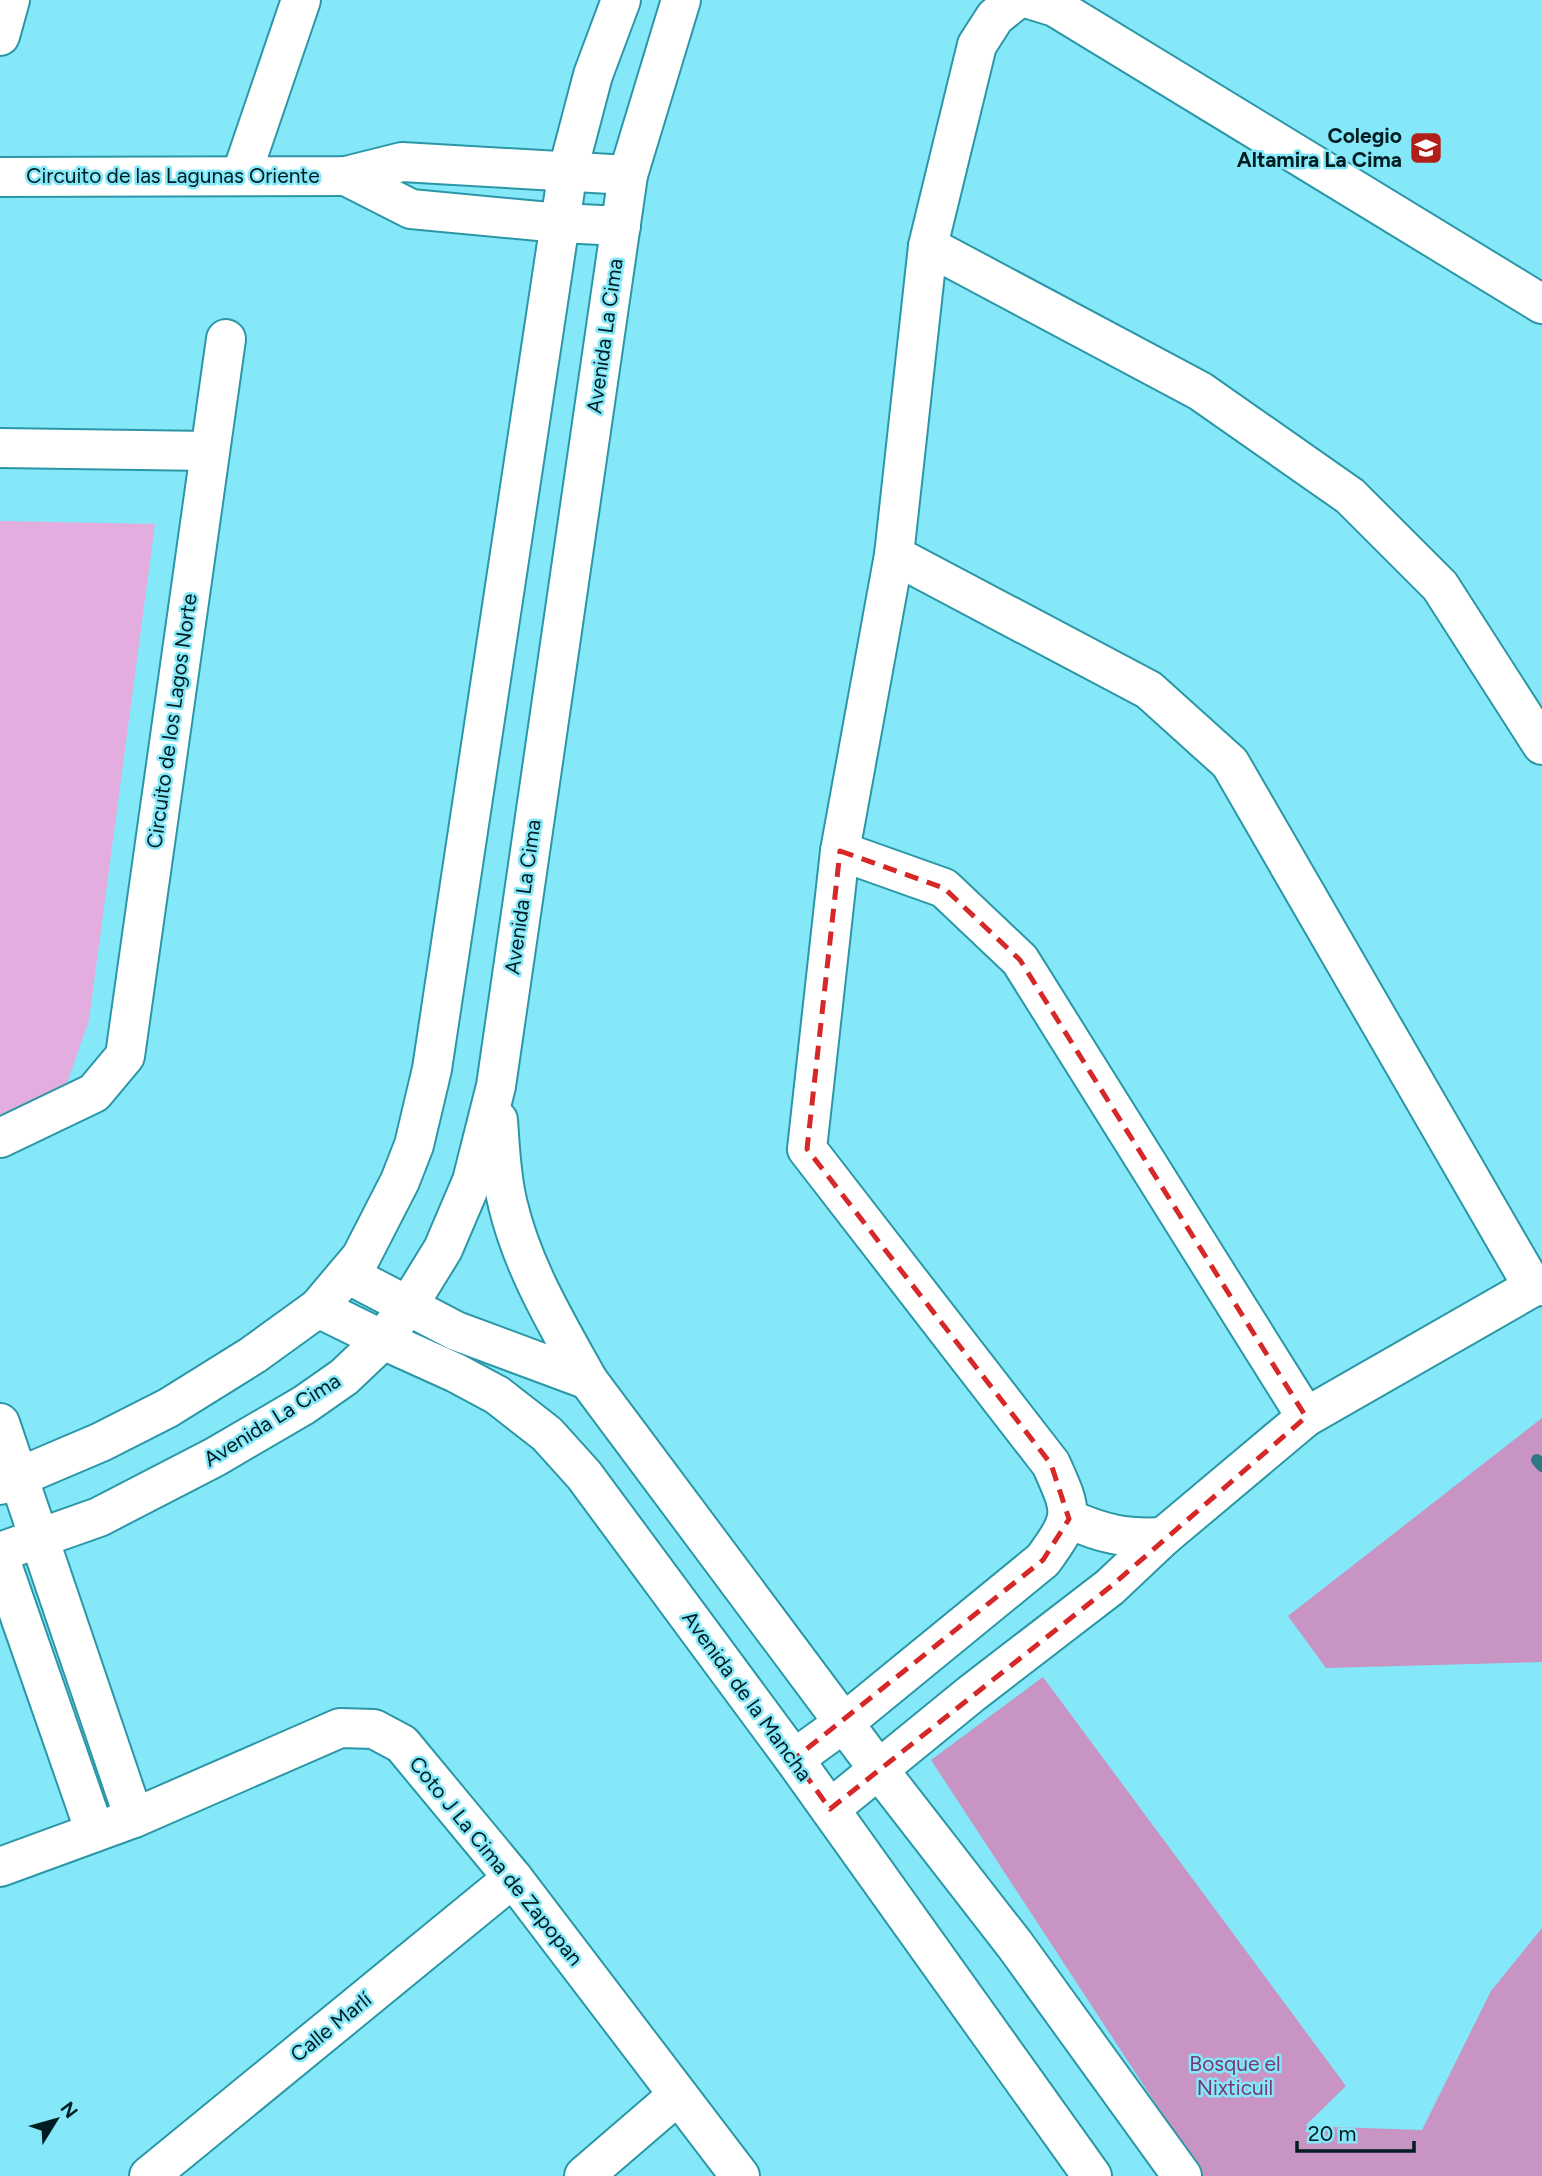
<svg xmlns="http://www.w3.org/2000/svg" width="1542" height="2176" font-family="Figtree,sans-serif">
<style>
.green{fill:#e3aedf}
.forest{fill:#c894c4}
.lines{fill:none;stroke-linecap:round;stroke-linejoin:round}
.stream{stroke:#2e7985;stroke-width:12}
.minor-casing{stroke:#2b97a6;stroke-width:42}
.minor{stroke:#fff;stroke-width:38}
.marked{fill:none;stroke:#d62828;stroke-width:5;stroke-dasharray:14 9;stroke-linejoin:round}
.labels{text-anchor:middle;stroke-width:5;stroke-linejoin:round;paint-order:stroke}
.poi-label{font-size:21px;font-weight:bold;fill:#001d22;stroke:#84e8f8;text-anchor:end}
.street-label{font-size:21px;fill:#001d22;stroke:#84e8f8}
.park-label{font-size:21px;fill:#773875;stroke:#84e8f8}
</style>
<rect width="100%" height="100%" fill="#84e8f8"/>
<path class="green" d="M0 521 155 524 89 1020 65 1089 0 1138Z"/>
<g class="forest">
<path d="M1542 1418V1662L1326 1668 1288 1616Z"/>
<path d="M1043 1677 1346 2086 1305 2126 1422 2130 1491 1991 1542 1928V2176H1203L931 1760Z"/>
</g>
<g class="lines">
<path class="stream" d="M1537 1460 1542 1466"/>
<defs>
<g id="minor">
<path d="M1032 0 1055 7 1542 304"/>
<path d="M0 36 10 0"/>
<path d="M241 176 301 0"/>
<path d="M346 176 411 209 560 223 621 226"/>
<path d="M0 177 346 176 402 162 628 175"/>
<path d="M928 246 1200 391 1350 496 1440 586 1542 745"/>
<path d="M0 448 209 451"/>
<path d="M894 555 1149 690 1230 763 1533 1287"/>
<path d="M840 851 944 888 1020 960 1306 1417"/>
<path d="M498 1120C500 1148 501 1178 508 1205 523 1268 557 1324 588 1380L879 1770 1015 1945 1182 2176"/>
<path d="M0 1138 94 1093 125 1056 226 339"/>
<path d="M347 1274 456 1331 588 1380"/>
<path d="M318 1308 383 1340 456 1373 497 1395 547 1434 584 1475 794 1759 1092 2176"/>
<path d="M0 1423 134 1818"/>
<path d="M0 1485 101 1442 168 1408 253 1355 318 1308 361 1257 400 1181 414 1145 432 1069 568 170 593 75 621 0"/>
<path d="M1069 1519C1103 1534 1125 1539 1163 1537"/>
<path d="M0 1552 99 1517 215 1457 304 1405 344 1377 383 1340 411 1301 443 1249 472 1181 496 1086 628 175 681 0"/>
<path d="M0 1559 95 1832"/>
<path d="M794 1759 845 1722 1043 1560C1075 1516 1073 1513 1051 1464L807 1149 840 851 894 555 928 246 977 45 995 17 1016 0"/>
<path d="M830 1809 971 1694 1110 1587 1163 1537 1306 1417 1533 1287 1542 1286"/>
<path d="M0 1867 134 1818 340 1728 374 1729 402 1744 513 1878 740 2176"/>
<path d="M149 2176 513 1878"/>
<path d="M584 2176 678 2095"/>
</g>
</defs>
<use href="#minor" class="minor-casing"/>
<use href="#minor" class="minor"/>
</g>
<path class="marked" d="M840 851 944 888 1020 960 1306 1417 1110 1587 830 1809 794 1759 1043 1560 1069 1519 1051 1464 807 1149Z"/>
<defs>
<symbol id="school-square" viewBox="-11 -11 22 22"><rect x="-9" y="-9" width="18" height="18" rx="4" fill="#b02018" stroke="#84e8f8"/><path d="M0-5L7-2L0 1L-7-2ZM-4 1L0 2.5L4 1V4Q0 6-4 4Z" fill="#fff"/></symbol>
</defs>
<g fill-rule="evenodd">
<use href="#school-square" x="1407" y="129" width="38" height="38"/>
</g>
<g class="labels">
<g class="poi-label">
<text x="1402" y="143">Colegio<tspan x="1402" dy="24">Altamira La Cima</tspan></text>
</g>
<g class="street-label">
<text x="173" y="183">Circuito de las Lagunas Oriente</text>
<text transform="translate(605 336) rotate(-82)" y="7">Avenida La Cima</text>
<text transform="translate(172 721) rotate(-82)" y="7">Circuito de los Lagos Norte</text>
<text transform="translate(523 897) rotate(-82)" y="7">Avenida La Cima</text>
<text transform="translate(272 1420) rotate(-32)" y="7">Avenida La Cima</text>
<text transform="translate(747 1696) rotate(54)" y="7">Avenida de la Mancha</text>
<text transform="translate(496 1861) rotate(51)" y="7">Coto J La Cima de Zapopan</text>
<text transform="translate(331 2027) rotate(-39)" y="7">Calle Marlí</text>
</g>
<g class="park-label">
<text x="1235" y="2071">Bosque el<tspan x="1235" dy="24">Nixticuil</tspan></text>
</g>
</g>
<g transform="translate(56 2120) rotate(53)" stroke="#84e8f8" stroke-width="5" paint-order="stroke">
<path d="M0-5L12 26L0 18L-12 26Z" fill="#001d22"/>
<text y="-10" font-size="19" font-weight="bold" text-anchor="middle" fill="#001d22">N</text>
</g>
<path d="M1297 2141v10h117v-10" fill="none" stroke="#001d22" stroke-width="3.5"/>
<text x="1308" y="2141" font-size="21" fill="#001d22" stroke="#84e8f8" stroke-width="5" paint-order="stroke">20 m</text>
</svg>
